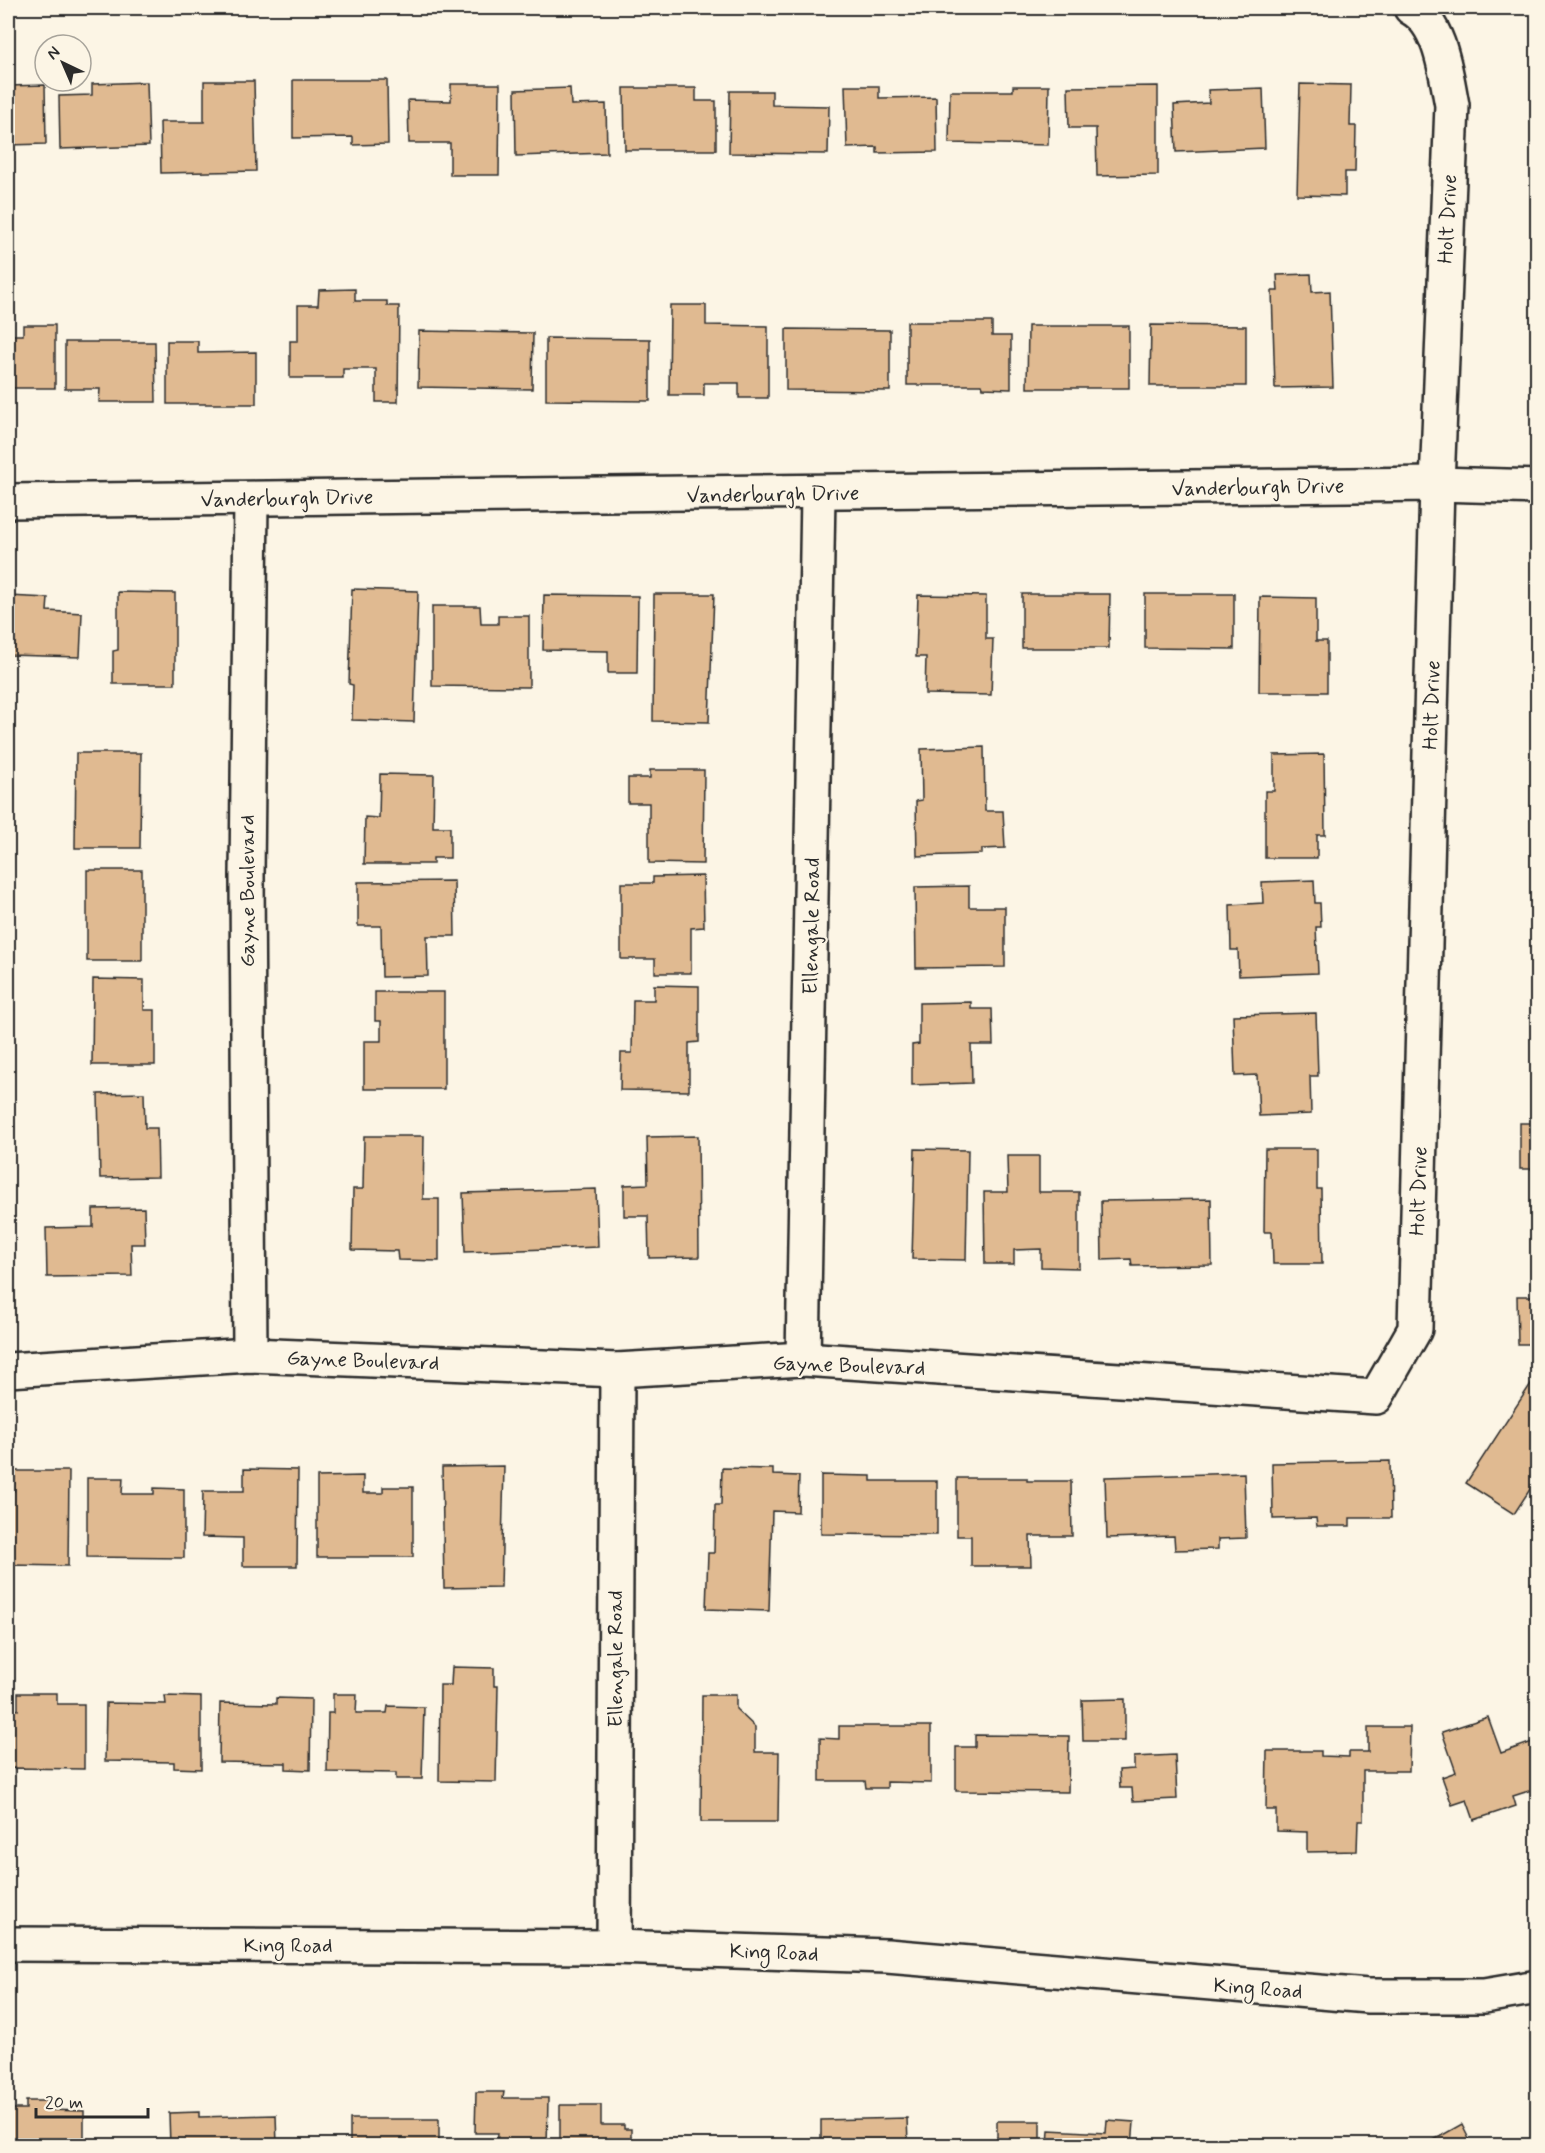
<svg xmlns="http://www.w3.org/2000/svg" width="1545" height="2153" font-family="Mynerve,sans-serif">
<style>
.building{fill:#e0ba91;stroke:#2b2b2b;stroke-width:1.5}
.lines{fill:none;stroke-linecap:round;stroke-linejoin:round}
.street-casing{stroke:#2b2b2b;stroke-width:38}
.primary-casing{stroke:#2b2b2b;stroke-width:38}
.street{stroke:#fcf5e5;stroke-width:33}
.primary{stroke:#fcf5e5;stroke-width:33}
.labels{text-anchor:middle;stroke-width:4.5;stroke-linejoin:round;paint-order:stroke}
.street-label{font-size:21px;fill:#2b2b2b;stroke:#fcf5e5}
</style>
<rect width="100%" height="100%" fill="#fcf5e5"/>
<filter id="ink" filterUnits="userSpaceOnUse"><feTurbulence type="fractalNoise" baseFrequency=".0167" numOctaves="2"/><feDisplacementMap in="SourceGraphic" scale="12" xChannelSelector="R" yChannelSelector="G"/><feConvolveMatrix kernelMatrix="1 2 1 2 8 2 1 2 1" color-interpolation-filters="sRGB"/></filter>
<g filter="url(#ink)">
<g class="building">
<path d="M293 80H387L388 144 353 145V137L293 138Z"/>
<path d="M204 81H254L256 171 161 173 160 122H204Z"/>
<path d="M147 82 149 146 60 149 59 96 92 95V84Z"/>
<path d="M451 84H500L499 175H450V143H409L408 100 451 101Z"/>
<path d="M1300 84 1351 85 1350 126H1356L1355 172H1345V196L1297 195Z"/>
<path d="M45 85 46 144 8 145V86Z"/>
<path d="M845 86H879V98L936 97 937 152 877 153V147L847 148Z"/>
<path d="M1013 86H1049L1048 145 949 143 950 91H1013Z"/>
<path d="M1158 86V175L1097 176 1096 128H1069L1068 87Z"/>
<path d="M570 88 571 105 606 104 607 153 516 156 515 90Z"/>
<path d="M624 88H696V101H716V150H625Z"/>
<path d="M1263 88 1265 148 1176 152 1174 105 1209 103 1208 90Z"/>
<path d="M730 91H772V105L829 106 828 154 729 153Z"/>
<path d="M1311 274 1312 292 1330 291 1333 387 1275 388 1272 291H1278L1277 275Z"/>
<path d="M355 289V301H387V306H399L398 402H376V369H343V378H290V341H298V305H318L319 290Z"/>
<path d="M670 305H706V325L768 326V398H739V383H704V395H669Z"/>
<path d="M907 322H992V336H1011V389L983 388 982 385H907Z"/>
<path d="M1536 324H1538V391H1537Z"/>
<path d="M23 325H55V388H8V335H23Z"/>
<path d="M1151 325 1246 326V386H1150Z"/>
<path d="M1028 326H1129V388H1027Z"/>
<path d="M786 329 890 330V391L786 390Z"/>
<path d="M419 331 533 333 532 389 418 387Z"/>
<path d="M546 338 650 339V401L546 400Z"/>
<path d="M167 341H198V353L256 352V404H167Z"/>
<path d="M65 342H155L156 402H99L100 389H65Z"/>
<path d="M352 589 418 591 414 722 352 720 353 685 349 684Z"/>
<path d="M118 592 175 593V684H113V651L118 650Z"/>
<path d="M654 594H714L709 722 653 721Z"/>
<path d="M1022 594H1110L1109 648H1022Z"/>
<path d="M1145 594H1234V649L1145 648Z"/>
<path d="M544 595 638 596 637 673H608V651L543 650Z"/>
<path d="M918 595 986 596V639H993L991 695 925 694 926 657H916Z"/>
<path d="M8 596 48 598 47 611 82 613 80 657 8 655Z"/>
<path d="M1260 597 1316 598V641H1327V692H1259Z"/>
<path d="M432 606H480L481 624H498V616H529V687L432 686Z"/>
<rect x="1534" y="639" width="4" height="53"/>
<path d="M984 747 985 811H1003L1005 848 982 849V854L917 856 916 801 922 800 921 749Z"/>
<path d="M76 753H141L140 848H75Z"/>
<path d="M1324 754 1325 835H1317V858H1265V791H1274V755Z"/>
<path d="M650 770H704L703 864 649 863V803H628V778H650Z"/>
<path d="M380 774 434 775 433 827H450V858H433V864H364L365 817 379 818Z"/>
<rect x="87" y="870" width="55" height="91"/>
<path d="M703 876 704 927 691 928V973H655V959H621V883H653V877Z"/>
<path d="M1314 880 1315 903H1320L1321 927H1316L1318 973 1239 976 1238 950H1231L1230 905 1263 903 1262 882Z"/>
<path d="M454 881 455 936H427L428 976 382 977 381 926H358V882Z"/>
<path d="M969 886V907H1005V967L916 968 915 887Z"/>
<path d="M1531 921H1538V978H1533Z"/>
<path d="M93 979 144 980V1010H155V1065H92Z"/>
<path d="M654 985 699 986V1042L689 1043V1091L620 1090 621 1053H632L633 1000H654Z"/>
<path d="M375 992H444V1089H364V1041H381V1021H375Z"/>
<path d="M971 1002V1009H992L993 1045H971L972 1083 912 1085V1045L919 1044V1003Z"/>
<path d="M1316 1013 1318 1076H1310L1311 1114 1259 1116 1257 1075 1235 1076 1233 1015Z"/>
<path d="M1538 1041V1094H1535L1533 1042Z"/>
<path d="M144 1093 145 1128H157L158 1177 100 1178 98 1094Z"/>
<rect x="1520" y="1123" width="18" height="46"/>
<path d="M364 1136H424L423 1199H439V1261L398 1260 397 1251 352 1250 353 1189H363Z"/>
<path d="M698 1136 699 1257 649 1258 648 1216H624V1185L648 1184 647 1137Z"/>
<path d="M915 1149 968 1150 966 1260 912 1259Z"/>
<path d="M1265 1149H1317V1189H1321L1322 1264H1273L1272 1232H1264Z"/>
<path d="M1007 1156H1039V1192H1079V1268L1041 1267V1249L1014 1250V1264H985L984 1192H1008Z"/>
<path d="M596 1189 598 1247 465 1252 463 1193Z"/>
<path d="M1211 1199 1212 1265 1132 1266 1131 1259 1102 1260 1101 1201Z"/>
<path d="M144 1208 145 1244H131L132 1276 47 1277 46 1228 93 1227V1209Z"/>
<path d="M1534 1251H1538V1344H1518L1517 1296H1535Z"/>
<path d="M1538 1373V1477L1514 1514 1466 1483Z"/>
<path d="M1390 1461 1391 1518H1350V1526H1317L1316 1518 1273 1519 1272 1463Z"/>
<path d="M504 1466 501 1587 444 1588 442 1467Z"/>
<path d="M722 1468 773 1469V1475L799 1476 798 1512 772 1511 769 1611 706 1609 708 1553H714L715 1505H721Z"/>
<path d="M244 1469 298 1470 297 1566H243V1538L202 1537 203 1491H244Z"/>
<path d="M15 1471H69L68 1566 10 1565 8 1569V1491H14Z"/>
<path d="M1244 1473 1246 1538 1218 1539V1549L1175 1550 1174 1536 1107 1538 1105 1477Z"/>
<path d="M821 1475 871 1476V1481H937V1535L821 1534Z"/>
<path d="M363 1476V1493H383V1487H413V1557H317V1477Z"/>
<path d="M87 1478H123L122 1494H154V1488L184 1489V1558L87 1557Z"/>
<path d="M957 1478H1027V1481H1071L1072 1536H1030L1031 1566H971V1536H957Z"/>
<path d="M452 1667 494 1668V1686H498L496 1782 439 1781 440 1685H451Z"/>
<path d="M18 1693H57V1704H84V1769L12 1768V1801H8V1709L18 1710Z"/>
<path d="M333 1694H357L356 1713H387L388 1706 424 1707 422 1779H396V1773L327 1772 328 1713H333Z"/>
<path d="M702 1695H736V1709L755 1727V1752H779L778 1822H701Z"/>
<path d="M165 1696 201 1697V1769L174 1768V1762L105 1761 106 1703 166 1704Z"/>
<path d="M276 1698 311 1699 310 1770 286 1769V1763L219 1762 220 1703 276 1704Z"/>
<path d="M1125 1699V1741H1083L1082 1700Z"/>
<path d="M1488 1717 1501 1753 1538 1740V1788L1513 1796 1516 1806 1474 1820 1467 1800 1452 1805 1442 1777 1456 1772 1442 1732Z"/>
<path d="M839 1726H931V1783L887 1782V1788H866L865 1781H820V1738L839 1739Z"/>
<path d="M1368 1727H1410L1409 1771H1363V1821H1358L1357 1851 1307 1852V1832L1276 1831V1810H1266L1267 1751H1321V1756L1349 1757V1752H1368Z"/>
<path d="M975 1735 1069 1736 1068 1792 956 1791V1747H975Z"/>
<path d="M1175 1755 1177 1799 1133 1801 1132 1788H1120L1119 1770 1134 1769V1757Z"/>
<path d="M476 2092H504L503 2098H548L547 2146H497L498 2133H475Z"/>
<path d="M26 2101H48L47 2110 84 2111V2146H8V2109H26Z"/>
<path d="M560 2105H601V2125H624V2129H631V2146H560Z"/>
<path d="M199 2112V2117L276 2115 277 2146H170L169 2113Z"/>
<path d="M907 2118 908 2143H933V2146H821V2120Z"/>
<rect x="350" y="2119" width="89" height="27"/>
<path d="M1107 2120 1134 2122 1132 2146H1048L1049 2130 1106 2133Z"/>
<rect x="997" y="2121" width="43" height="25"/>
<path d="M1462 2124 1473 2146H1423Z"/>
</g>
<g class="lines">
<defs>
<g id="street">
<path d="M8 501 1437 484 1538 487"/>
<path d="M250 1355 247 876 251 499"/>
<path d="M803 1359 818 494"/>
<path d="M8 1370 250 1355 617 1370 803 1359 1376 1397 1415 1329 1437 484 1452 105C1446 75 1441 24 1411 8"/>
<path d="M614 1947 617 1370"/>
</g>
<path id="primary" d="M8 1944 614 1947 887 1956 1368 1996H1484L1538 1987"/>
</defs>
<use href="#street" class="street-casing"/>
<use href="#primary" class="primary-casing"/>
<use href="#street" class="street"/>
<use href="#primary" class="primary"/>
</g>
</g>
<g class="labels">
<g class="street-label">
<text transform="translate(1447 219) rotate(-87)" y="7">Holt Drive</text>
<text transform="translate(1258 487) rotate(-1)" y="7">Vanderburgh Drive</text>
<text transform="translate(773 494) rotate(-1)" y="7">Vanderburgh Drive</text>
<text transform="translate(287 498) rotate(-1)" y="7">Vanderburgh Drive</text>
<text transform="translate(1431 705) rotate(-88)" y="7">Holt Drive</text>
<text transform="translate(247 891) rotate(-90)" y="7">Gayne Boulevard</text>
<text transform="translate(811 926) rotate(-89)" y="7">Ellengale Road</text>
<text transform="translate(1418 1191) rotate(-88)" y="7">Holt Drive</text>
<text transform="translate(363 1360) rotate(2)" y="7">Gayne Boulevard</text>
<text transform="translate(849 1365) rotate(2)" y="7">Gayne Boulevard</text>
<text transform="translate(615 1659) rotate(-90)" y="7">Ellengale Road</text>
<text x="288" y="1952">King Road</text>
<text transform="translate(774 1952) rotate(2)" y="7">King Road</text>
<text transform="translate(1258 1988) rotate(4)" y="7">King Road</text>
</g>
</g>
<rect width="1545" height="2153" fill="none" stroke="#fcf5e5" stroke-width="30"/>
<rect x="15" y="15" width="1515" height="2123" fill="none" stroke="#2b2b2b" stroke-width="2" filter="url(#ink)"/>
<g transform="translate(63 63) rotate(316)"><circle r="28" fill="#fcf5e5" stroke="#a8a49b" stroke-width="1.5"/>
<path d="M0-4.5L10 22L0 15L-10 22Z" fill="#2b2b2b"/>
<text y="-9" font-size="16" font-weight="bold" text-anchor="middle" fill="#2b2b2b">N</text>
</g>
<path d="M36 2108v9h112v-9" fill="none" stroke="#2b2b2b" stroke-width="3"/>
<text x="45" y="2108" font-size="18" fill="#2b2b2b" stroke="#fcf5e5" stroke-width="4.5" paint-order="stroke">20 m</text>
</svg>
